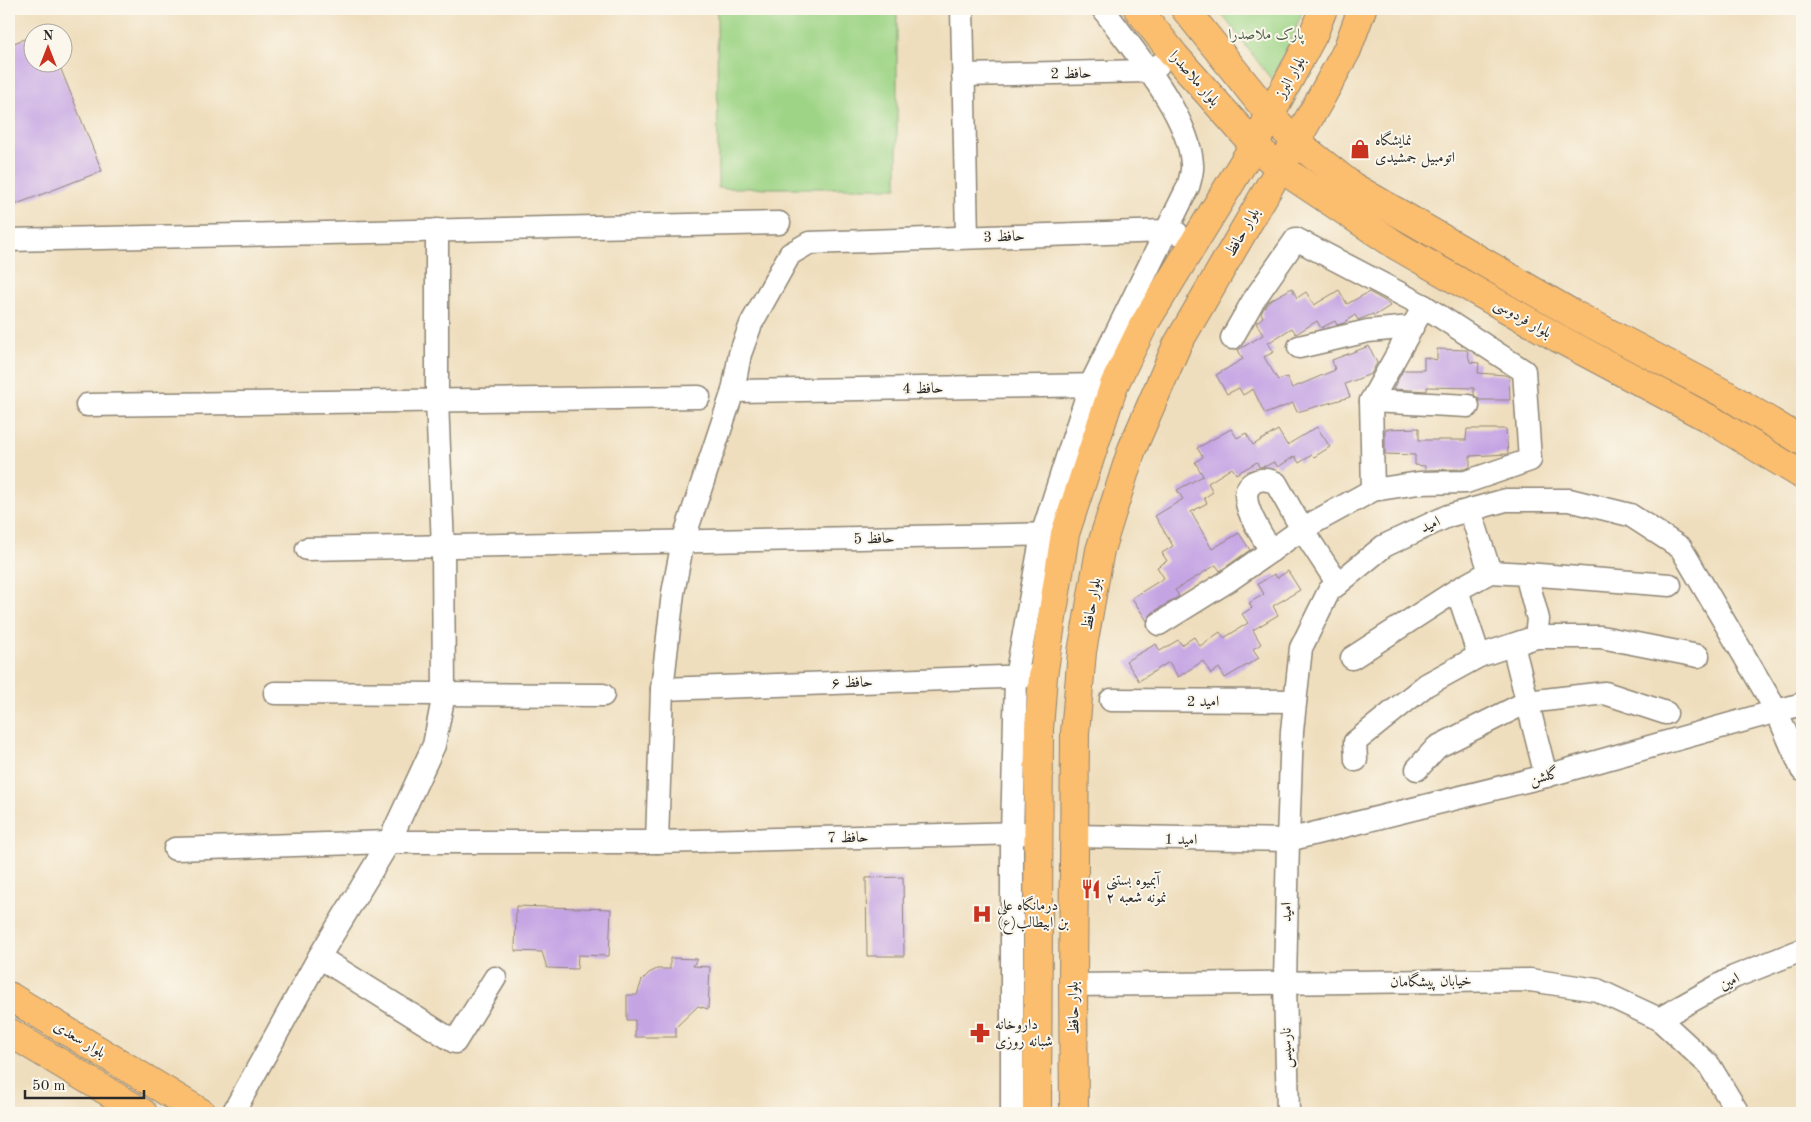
<svg xmlns="http://www.w3.org/2000/svg" width="1811" height="1122" font-family="'Old Standard TT',Amiri,serif">
<style>
.built{fill:#dad6f7}
.green{fill:#9dd485;stroke:#648058}
.building{fill:#c5a4e4}
.lines{fill:none;stroke-linecap:round;stroke-linejoin:round}
.minor-casing{stroke:#8d8474;stroke-width:25}
.major-casing{stroke:#8d8474;stroke-width:30}
.minor{stroke:#fff;stroke-width:22}
.major{stroke:#fbbd6e;stroke-width:28}
.labels{text-anchor:middle;stroke-width:4;stroke-linejoin:round;paint-order:stroke}
.park-label{font-size:15px;fill:#4d5e46;stroke:#fbf7ec}
.street-label{font-size:15px;fill:#2b2b2b;stroke:#fbf7ec}
.poi-label{font-size:15px;fill:#2b2b2b;stroke:#fbf7ec;text-anchor:start}
</style>
<rect width="100%" height="100%" fill="#fbf7ec"/>
<filter id="ink" filterUnits="userSpaceOnUse"><feTurbulence type="fractalNoise" baseFrequency=".02" numOctaves="2"/><feDisplacementMap in="SourceGraphic" scale="10" xChannelSelector="R" yChannelSelector="G"/><feConvolveMatrix kernelMatrix="1 2 1 2 8 2 1 2 1" color-interpolation-filters="sRGB"/></filter>
<filter id="wash" filterUnits="userSpaceOnUse"><feTurbulence type="fractalNoise" baseFrequency=".0096" numOctaves="4" result="noise"/><feDisplacementMap in="SourceGraphic" scale="20" xChannelSelector="R" yChannelSelector="G"/><feGaussianBlur stdDeviation="1.12" result="paint"/><feColorMatrix in="noise" values="0 0 0 0 0 0 0 0 0 0 0 0 0 0 0 0 0 1.4 0 .05"/><feComposite in="paint" operator="in"/></filter>
<g filter="url(#wash)">
<rect width="100%" height="100%" fill="#efdebd"/>
<path class="built" d="M9 373 17 387 9 401Z"/>
<g class="green">
<path d="M717 9H897V188H718Z"/>
<path d="M1218 9H1303L1294 34 1271 79Z"/>
</g>
<g id="blocks">
<g class="building">
<path d="M32 36V62H58L102 171 9 207V45Z"/>
<path d="M1292 288 1297 298 1306 292 1314 305 1339 290 1347 304 1369 292 1387 302 1390 306 1374 316 1373 314 1358 320 1355 315 1344 323 1337 325 1335 321 1321 328 1317 321 1296 334 1292 328 1268 343 1274 352 1264 357 1278 380 1287 377 1292 388 1335 370 1332 360 1369 346 1377 363 1371 374 1345 384 1350 397 1297 412 1293 403 1265 414 1253 389 1243 395 1239 388 1227 394 1216 375 1243 359 1238 350 1263 335 1256 323 1263 317 1261 313 1264 308 1269 301Z"/>
<path d="M1437 349 1467 350 1470 362 1479 363 1478 373 1505 375 1509 377 1510 400H1480L1474 395V388L1427 387V391L1393 389 1403 370H1424V357L1437 360Z"/>
<path d="M1317 427 1330 447 1314 457 1312 455 1299 463 1295 456 1278 467 1274 462 1266 466 1259 467 1257 462 1236 474 1232 468 1208 483 1213 492 1204 498 1207 503 1191 512 1212 549 1239 533 1250 550 1220 571 1216 565 1175 590 1179 596 1152 613 1147 621 1132 598 1164 578 1157 567 1167 561 1162 553 1173 546 1155 516 1183 499 1177 490 1203 476 1195 462 1203 457 1197 448 1231 429 1237 438 1246 433 1253 445 1278 430 1287 445Z"/>
<path d="M1419 428V440H1466L1467 429H1506L1508 454 1470 456V467L1465 469 1425 470V466L1415 465V455L1385 454V429Z"/>
<path d="M1288 571 1300 590 1273 606 1278 615 1253 630 1261 644 1253 649 1259 658 1225 678 1219 668 1211 674 1203 661 1178 677 1169 662 1139 681 1126 661 1156 644 1160 651 1178 640 1182 645 1194 637 1200 646 1220 632 1224 638 1248 623 1242 614 1252 608 1249 603 1264 594 1258 584 1274 574 1277 578Z"/>
<path d="M903 877 904 956H867L866 878Z"/>
<path d="M516 906 611 909 609 956 578 955 577 969 547 968 542 952 515 951Z"/>
<path d="M670 958 697 959 693 966 710 967 708 1009 698 1006 676 1027V1037H635V1020H627V995H637L642 980 649 973 657 969H670Z"/>
</g>
</g>
</g>
<g filter="url(#ink)">
<use href="#blocks" fill-opacity="0" stroke="#8d8474" stroke-width="1"/>
<g class="lines">
<defs>
<g id="minor">
<path d="M962 9 967 237"/>
<path d="M963 75 1148 71 1158 65"/>
<path d="M9 240 779 223"/>
<path d="M1232 338 1253 301 1296 239 1424 306"/>
<path d="M1299 347 1368 331 1411 327"/>
<path d="M733 391 1104 385"/>
<path d="M1371 401 1468 406"/>
<path d="M87 405 699 397"/>
<path d="M1470 510 1490 572"/>
<path d="M307 549 1057 534"/>
<path d="M1271 551C1263 536 1232 495 1254 482 1262 478 1268 479 1276 483L1302 529 1338 584"/>
<path d="M1490 572 1526 574 1538 619 1536 637 1479 656 1457 590Z"/>
<path d="M1526 574 1670 585"/>
<path d="M1159 624 1228 581 1302 529 1373 490 1419 483 1466 482 1530 460 1524 371 1424 306 1371 401 1373 490"/>
<path d="M1536 637H1601L1698 656"/>
<path d="M1513 645 1546 776"/>
<path d="M1352 658 1457 590"/>
<path d="M662 689 1030 676"/>
<path d="M275 693 603 695"/>
<path d="M1111 700 1295 701"/>
<path d="M1356 760 1355 742 1426 685 1479 656"/>
<path d="M1417 769 1437 747 1527 702 1605 693 1666 713"/>
<path d="M1073 836 1288 840 1546 776 1802 704"/>
<path d="M657 842 662 689 673 593 683 541 733 391 740 354 751 324 790 254 809 243 1166 231 1177 233"/>
<path d="M175 849 389 842H657L1028 833"/>
<path d="M319 957 455 1042 495 978"/>
<path d="M1073 985 1530 980 1597 990 1659 1019 1709 1065 1738 1113"/>
<path d="M1659 1019 1734 977 1802 950"/>
<path d="M233 1113 319 957 389 842 434 745 444 694 443 547 437 400V230"/>
<path d="M1012 1113V834L1016 677 1042 535 1090 386 1188 187C1190 180 1193 171 1192 164 1189 114 1132 49 1103 9"/>
<path d="M1288 1113 1285 983 1288 840 1292 731 1301 648 1329 591 1384 546 1448 516 1506 500H1569L1630 515 1681 548 1776 710 1802 770"/>
</g>
<g id="major">
<path d="M1138 9 1175 56 1254 145 1279 167 1397 246 1558 338 1710 419 1802 475"/>
<path d="M1185 9 1269 114 1295 141 1352 186 1573 314 1725 394 1802 441"/>
<path d="M9 996 202 1113"/>
<path d="M9 1032 143 1113"/>
<path d="M1037 1113 1039 729 1043 676 1065 534 1114 385 1143 326 1254 145 1313 35 1323 9"/>
<path d="M1074 1113 1073 985 1075 733 1082 652 1100 550 1132 449 1177 345 1318 103 1347 50 1362 9"/>
</g>
</defs>
<use href="#minor" class="minor-casing"/>
<use href="#major" class="major-casing"/>
<use href="#minor" class="minor"/>
<use href="#major" class="major"/>
</g>
</g>
<defs>
<symbol id="shop-bare" viewBox="-9 -9 18 18"><path d="M-5-2.5h2.3a2.7 3.5 0 0 1 5.4 0H5L5.5 6h-11ZM-1.5-2.5h3a1.5 2.3 0 0 0-3 0Z" fill="#c8321e" stroke="#fbf7ec" stroke-width="2.5" paint-order="stroke"/></symbol>
<symbol id="restaurant-bare" viewBox="-9 -9 18 18"><path d="M-5-6h1v4h1v-4h1v4h1v-4h1v5L-1.5 .5V6h-2V.5L-5-1ZM5-6V6H3V1.5H1.5Q1.5-4 5-6Z" fill="#c8321e" stroke="#fbf7ec" stroke-width="2.5" paint-order="stroke"/></symbol>
<symbol id="hospital-bare" viewBox="-9 -9 18 18"><path d="M-5-5h3v3.5h4V-5h3V5h-3V1.5h-4V5h-3Z" fill="#c8321e" stroke="#fbf7ec" stroke-width="2.5" paint-order="stroke"/></symbol>
<symbol id="pharmacy-bare" viewBox="-9 -9 18 18"><path d="M-2-6h4v4h4v4h-4v4h-4v-4h-4v-4h4Z" fill="#c8321e" stroke="#fbf7ec" stroke-width="2.5" paint-order="stroke"/></symbol>
</defs>
<g fill-rule="evenodd">
<use href="#shop-bare" x="1346" y="135" width="28" height="28"/>
<use href="#restaurant-bare" x="1077" y="875" width="28" height="28"/>
<use href="#hospital-bare" x="968" y="900" width="28" height="28"/>
<use href="#pharmacy-bare" x="966" y="1019" width="28" height="28"/>
</g>
<g class="labels">
<g class="park-label">
<text x="1266" y="39">پارک ملاصدرا</text>
</g>
<g class="street-label">
<text transform="translate(1071 73) rotate(-1)" y="5">حافظ 2</text>
<text transform="translate(1290 77) rotate(-61)" y="5">بلوار البرز</text>
<text transform="translate(1195 78) rotate(49)" y="5">بلوار ملاصدرا</text>
<text transform="translate(1242 232) rotate(-60)" y="5">بلوار حافظ</text>
<text transform="translate(1004 236) rotate(-2)" y="5">حافظ 3</text>
<text transform="translate(1523 318) rotate(30)" y="5">بلوار فردوسی</text>
<text transform="translate(923 388) rotate(-1)" y="5">حافظ 4</text>
<text transform="translate(1430 524) rotate(-25)" y="5">امید</text>
<text transform="translate(874 538) rotate(-1)" y="5">حافظ 5</text>
<text transform="translate(1091 604) rotate(-80)" y="5">بلوار حافظ</text>
<text transform="translate(852 682) rotate(-2)" y="5">حافظ ۶</text>
<text x="1203" y="706">امید 2</text>
<text transform="translate(1544 776) rotate(-15)" y="5">گلشن</text>
<text transform="translate(848 837) rotate(-1)" y="5">حافظ 7</text>
<text transform="translate(1181 839) rotate(1)" y="5">امید 1</text>
<text transform="translate(1286 912) rotate(-89)" y="5">امید</text>
<text transform="translate(1431 981) rotate(-1)" y="5">خیابان پیشگامان</text>
<text transform="translate(1729 981) rotate(-27)" y="5">امین</text>
<text transform="translate(1073 1008) rotate(-91)" y="5">بلوار حافظ</text>
<text transform="translate(80 1039) rotate(31)" y="5">بلوار سعدی</text>
<text transform="translate(1286 1048) rotate(-91)" y="5">نارسیس</text>
</g>
<g class="poi-label">
<text x="1375" y="145">نمایشگاه<tspan x="1375" dy="17">اتومبیل جمشیدی</tspan></text>
<text x="1106" y="885">آبمیوه بستنی<tspan x="1106" dy="17">نمونه شعبه ۲</tspan></text>
<text x="997" y="910">درمانگاه علی<tspan x="997" dy="17">بن ابیطالب(ع)</tspan></text>
<text x="995" y="1029">داروخانه<tspan x="995" dy="17">شبانه روزی</tspan></text>
</g>
</g>
<rect width="1811" height="1122" fill="none" stroke="#fbf7ec" stroke-width="30"/>
<g transform="translate(48 48)"><circle r="24" fill="#fbf7ec" stroke="#a8a59f"/>
<path d="M0-4L9 19L0 12L-9 19Z" fill="#c8321e"/>
<text y="-8" font-size="14" font-weight="bold" text-anchor="middle" fill="#2b2b2b">N</text>
</g>
<path d="M25 1090v8h119v-8" fill="none" stroke="#2b2b2b" stroke-width="2.5"/>
<text x="32" y="1090" font-size="15" fill="#2b2b2b" stroke="#fbf7ec" stroke-width="4" paint-order="stroke">50 m</text>
</svg>
